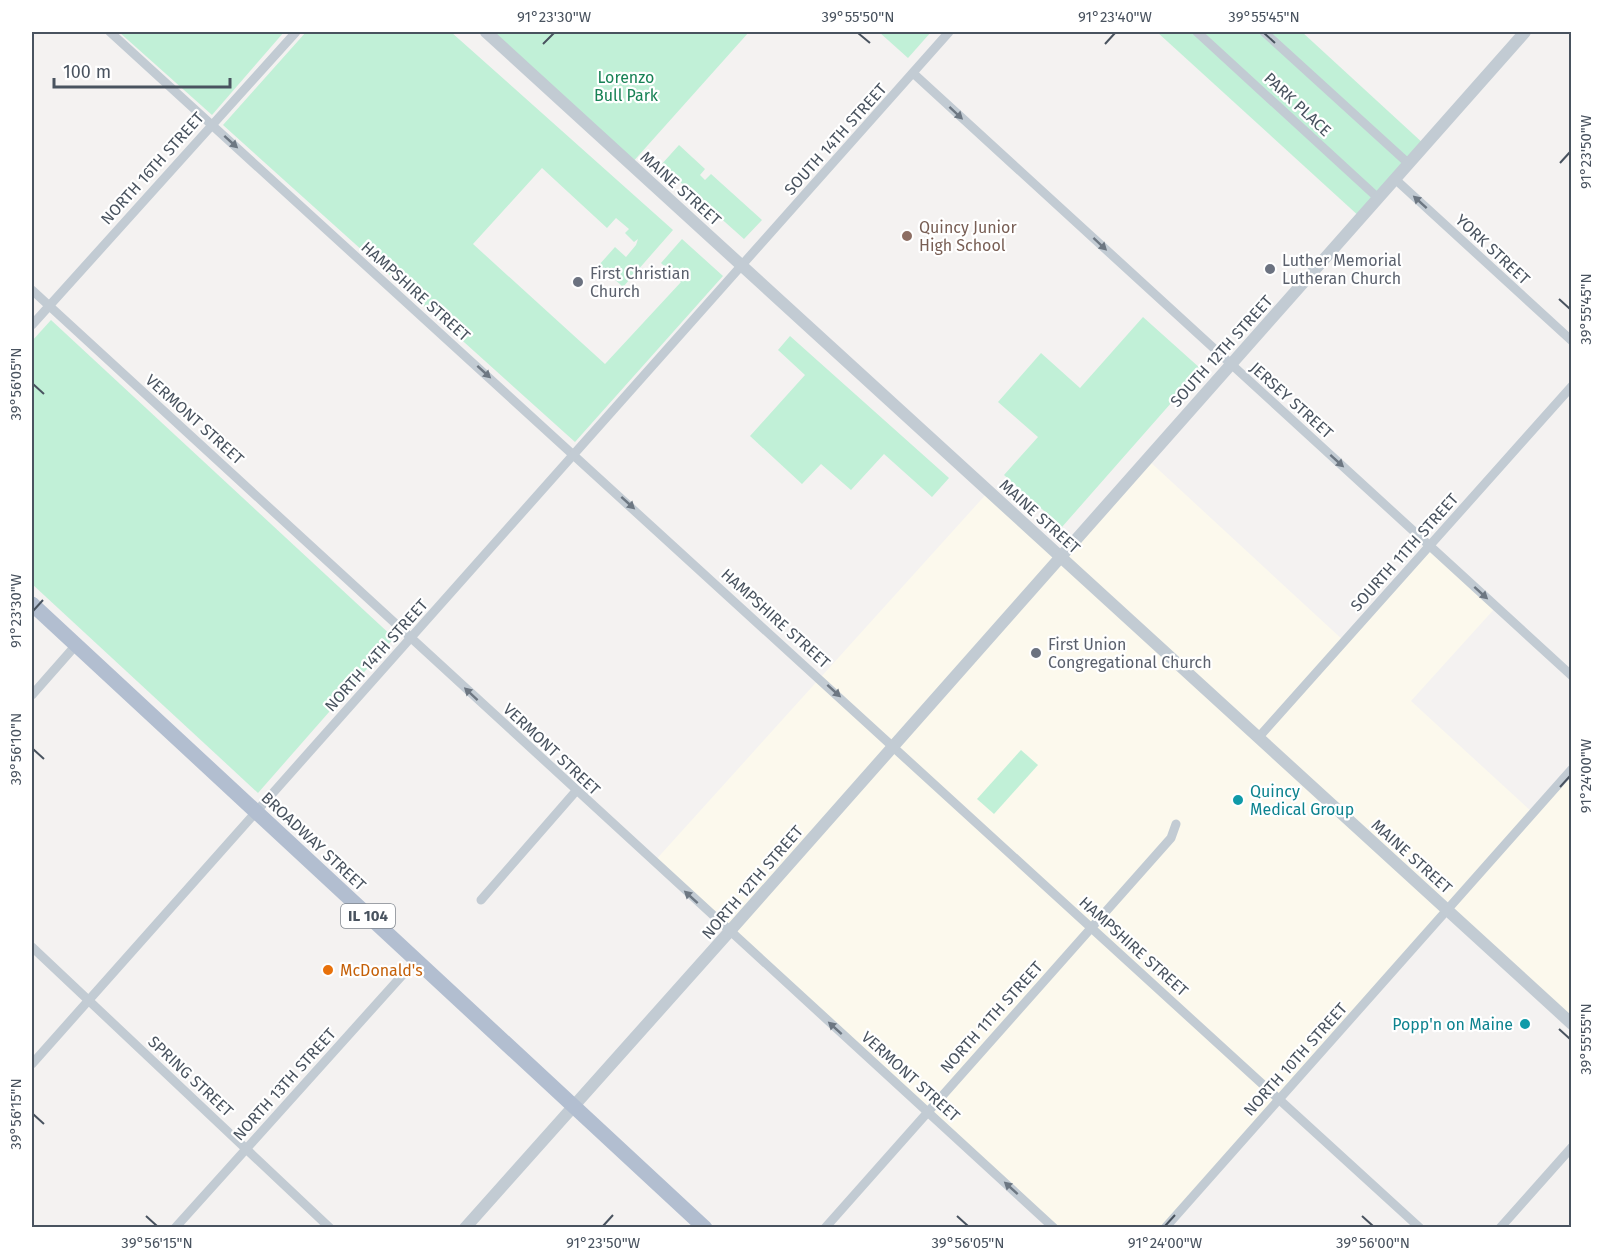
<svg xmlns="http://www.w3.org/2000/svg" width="1603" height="1259" font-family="'Fira Sans',sans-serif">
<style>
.commercial{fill:#fcf9ed}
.green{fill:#c1f0d7}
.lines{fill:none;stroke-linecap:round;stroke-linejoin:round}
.minor{stroke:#c2cbd3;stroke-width:9}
.tertiary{stroke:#c2cbd3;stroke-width:12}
.primary{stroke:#b2bed0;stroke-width:15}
.oneway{fill:#6d7782}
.ticks{fill:none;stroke:#49535f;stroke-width:2}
.education-dot{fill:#8d6e63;stroke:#fff;stroke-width:2}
.worship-dot{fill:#6b7280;stroke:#fff;stroke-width:2}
.culture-dot{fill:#0f9aa8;stroke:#fff;stroke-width:2}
.food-dot{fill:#e8710a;stroke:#fff;stroke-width:2}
.labels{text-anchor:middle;stroke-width:4.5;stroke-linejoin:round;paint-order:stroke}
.shield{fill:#fff;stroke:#80878f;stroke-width:1.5}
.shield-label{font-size:15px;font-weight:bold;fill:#49535f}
.park-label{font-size:16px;fill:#188255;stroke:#fff}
.street-label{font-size:16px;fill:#49535f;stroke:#fff}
.education-label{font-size:16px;fill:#785e54;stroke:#fff;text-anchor:start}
.worship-label{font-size:16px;fill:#5b616d;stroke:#fff;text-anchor:start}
.culture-label{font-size:16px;fill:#0d838f;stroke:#fff;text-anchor:start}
.food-label{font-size:16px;fill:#c56008;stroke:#fff;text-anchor:start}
.neatline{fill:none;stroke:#49535f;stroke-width:2}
.ticks-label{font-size:15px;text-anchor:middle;fill:#49535f}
</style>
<rect width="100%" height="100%" fill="#f4f2f1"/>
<path class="commercial" d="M1147 459 1344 641 1429 546 1496 607 1411 701 1532 812 1571 769V1024L1446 910 1165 1227H1054L653 863 989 491 1061 557Z"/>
<g class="green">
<path d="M119 32H284L212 115Z"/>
<path d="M306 32H451L673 230 623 287 599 265 615 247 626 257 636 245 638 239 634 242 625 233 629 229 616 218 607 228 542 168 473 244 605 364 681 282 661 263 682 239 723 276 575 442 223 125Z"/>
<path d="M485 32H749L631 164Z"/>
<path d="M879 32H931L908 58Z"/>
<path d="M1157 32H1302L1425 145 1361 218Z"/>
<path d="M679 145 705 169 700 175 705 180 711 174 762 220 744 239 661 165Z"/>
<path d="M1143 317 1201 369 1062 527 1004 475 1038 437 998 402 1041 353 1080 388Z"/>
<path d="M51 320 394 638 258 793 32 584V341Z"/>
<path d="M790 336 949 478 932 497 884 454 851 490 821 464 802 484 750 436 805 375 778 350Z"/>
<path d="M1021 750 1038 765 994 814 977 799Z"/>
</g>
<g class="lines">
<g class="minor">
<path d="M110 32 1420 1228"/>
<path d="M1197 32 1378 198"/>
<path d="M1264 32 1409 164"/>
<path d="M913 73 1572 676"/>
<path d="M1395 179 1572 341"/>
<path d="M32 290 1054 1228"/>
<path d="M32 325 296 32"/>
<path d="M32 695 76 645"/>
<path d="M1258 738 1572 386"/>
<path d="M481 900 576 791"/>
<path d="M32 947 330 1228"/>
<path d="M32 1064 949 32"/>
<path d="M175 1228 416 960"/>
<path d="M825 1228 1171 838 1176 824"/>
<path d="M1165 1228 1572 769"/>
<path d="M1500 1228 1572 1147"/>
</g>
<g class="tertiary">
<path d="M486 32 1572 1024"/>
<path d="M465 1228 729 932 1525 32"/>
</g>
<path class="primary" d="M32 604 705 1228"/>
</g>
<defs><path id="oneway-solid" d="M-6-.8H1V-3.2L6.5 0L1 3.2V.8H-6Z" transform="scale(1.5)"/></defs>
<g class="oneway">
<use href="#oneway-solid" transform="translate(956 113) rotate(43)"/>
<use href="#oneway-solid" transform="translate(231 142) rotate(42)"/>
<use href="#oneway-solid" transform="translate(1420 202) rotate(-138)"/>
<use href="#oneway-solid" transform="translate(1100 244) rotate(43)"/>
<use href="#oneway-solid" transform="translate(484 372) rotate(42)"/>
<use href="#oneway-solid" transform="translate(1337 461) rotate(42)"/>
<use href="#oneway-solid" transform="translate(628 503) rotate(42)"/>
<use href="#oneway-solid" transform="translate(1481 593) rotate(42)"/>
<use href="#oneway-solid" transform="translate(834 691) rotate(42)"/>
<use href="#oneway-solid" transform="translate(471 694) rotate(-137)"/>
<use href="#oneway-solid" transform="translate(691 897) rotate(-138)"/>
<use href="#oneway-solid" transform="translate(835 1028) rotate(-138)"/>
<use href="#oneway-solid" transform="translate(1011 1188) rotate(-138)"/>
</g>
<path class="ticks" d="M858 33 870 43M1264 33 1275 43M543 44 554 33M1105 44 1115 33M1560 163 1570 152M1559 299 1570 309M33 384 44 394M33 611 43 600M33 749 44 759M1560 787 1570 776M1559 1029 1570 1039M33 1114 44 1124M146 1216 157 1226M957 1216 968 1226M1362 1216 1373 1226M603 1226 613 1215M1165 1226 1175 1215"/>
<circle class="education-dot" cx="907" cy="236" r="6"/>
<g class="worship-dot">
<circle cx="1270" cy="269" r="6"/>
<circle cx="578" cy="282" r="6"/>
<circle cx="1036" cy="653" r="6"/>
</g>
<g class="culture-dot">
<circle cx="1238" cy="800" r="6"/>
<circle cx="1525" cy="1024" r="6"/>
</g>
<circle class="food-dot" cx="328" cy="970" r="6"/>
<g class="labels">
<rect class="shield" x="341" y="904" width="54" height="24" rx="4.5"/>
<g class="shield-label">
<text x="368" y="921">IL 104</text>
</g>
<g class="park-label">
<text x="626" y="83">Lorenzo<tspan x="626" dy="18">Bull Park</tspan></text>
</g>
<g class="street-label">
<text transform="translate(1298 104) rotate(43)" y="6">PARK PLACE</text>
<text transform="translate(835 139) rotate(-48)" y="6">SOUTH 14TH STREET</text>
<text transform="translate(152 168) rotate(-48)" y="6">NORTH 16TH STREET</text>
<text transform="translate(681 188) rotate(42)" y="6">MAINE STREET</text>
<text transform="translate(1493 249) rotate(43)" y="6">YORK STREET</text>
<text transform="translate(416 291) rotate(42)" y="6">HAMPSHIRE STREET</text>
<text transform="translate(1221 351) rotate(-48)" y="6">SOUTH 12TH STREET</text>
<text transform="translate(1292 400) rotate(42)" y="6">JERSEY STREET</text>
<text transform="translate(195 419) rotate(42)" y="6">VERMONT STREET</text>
<text transform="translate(1040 516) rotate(42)" y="6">MAINE STREET</text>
<text transform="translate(1404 552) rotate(-48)" y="6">SOURTH 11TH STREET</text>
<text transform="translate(776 618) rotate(42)" y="6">HAMPSHIRE STREET</text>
<text transform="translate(376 655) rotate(-48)" y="6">NORTH 14TH STREET</text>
<text transform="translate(552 749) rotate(43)" y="6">VERMONT STREET</text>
<text transform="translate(314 841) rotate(43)" y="6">BROADWAY STREET</text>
<text transform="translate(1412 856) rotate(42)" y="6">MAINE STREET</text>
<text transform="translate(752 882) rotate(-49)" y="6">NORTH 12TH STREET</text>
<text transform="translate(1134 946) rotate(42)" y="6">HAMPSHIRE STREET</text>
<text transform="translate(991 1017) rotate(-48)" y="6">NORTH 11TH STREET</text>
<text transform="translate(1295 1059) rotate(-48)" y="6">NORTH 10TH STREET</text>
<text transform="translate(191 1076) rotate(43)" y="6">SPRING STREET</text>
<text transform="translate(911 1076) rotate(42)" y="6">VERMONT STREET</text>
<text transform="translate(284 1084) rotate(-48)" y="6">NORTH 13TH STREET</text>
</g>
<g class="education-label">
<text x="919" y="233">Quincy Junior<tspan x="919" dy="18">High School</tspan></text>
</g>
<g class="worship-label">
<text x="1282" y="266">Luther Memorial<tspan x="1282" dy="18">Lutheran Church</tspan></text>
<text x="590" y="279">First Christian<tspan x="590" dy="18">Church</tspan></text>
<text x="1048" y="650">First Union<tspan x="1048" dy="18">Congregational Church</tspan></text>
</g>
<g class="culture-label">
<text x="1250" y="797">Quincy<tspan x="1250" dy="18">Medical Group</tspan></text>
<text x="1513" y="1030" text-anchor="end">Popp'n on Maine</text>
</g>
<g class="food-label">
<text x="340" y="976">McDonald's</text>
</g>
</g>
<rect width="1603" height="1259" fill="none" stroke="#ffffff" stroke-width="66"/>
<path d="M54 78v9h176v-9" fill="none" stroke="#49535f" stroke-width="3"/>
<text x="63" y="78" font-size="18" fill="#49535f" stroke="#ffffff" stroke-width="4.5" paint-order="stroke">100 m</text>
<rect x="33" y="33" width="1537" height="1193" class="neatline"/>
<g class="ticks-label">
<text x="554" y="22">91°23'30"W</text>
<text x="858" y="22">39°55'50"N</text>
<text x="1115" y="22">91°23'40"W</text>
<text x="1264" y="22">39°55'45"N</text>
<text transform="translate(1586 152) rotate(-90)" y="5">91°23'50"W</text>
<text transform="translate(1586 309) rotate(-90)" y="5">39°55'45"N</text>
<text transform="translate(16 384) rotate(-90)" y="5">39°56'05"N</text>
<text transform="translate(16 611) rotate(-90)" y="5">91°23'30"W</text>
<text transform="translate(16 749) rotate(-90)" y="5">39°56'10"N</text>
<text transform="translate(1586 776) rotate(-90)" y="5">91°24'00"W</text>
<text transform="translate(1586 1039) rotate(-90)" y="5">39°55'55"N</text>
<text transform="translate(16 1114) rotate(-90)" y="5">39°56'15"N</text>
<text x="157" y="1248">39°56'15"N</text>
<text x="603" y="1248">91°23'50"W</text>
<text x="968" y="1248">39°56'05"N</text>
<text x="1165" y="1248">91°24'00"W</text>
<text x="1373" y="1248">39°56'00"N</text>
</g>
</svg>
